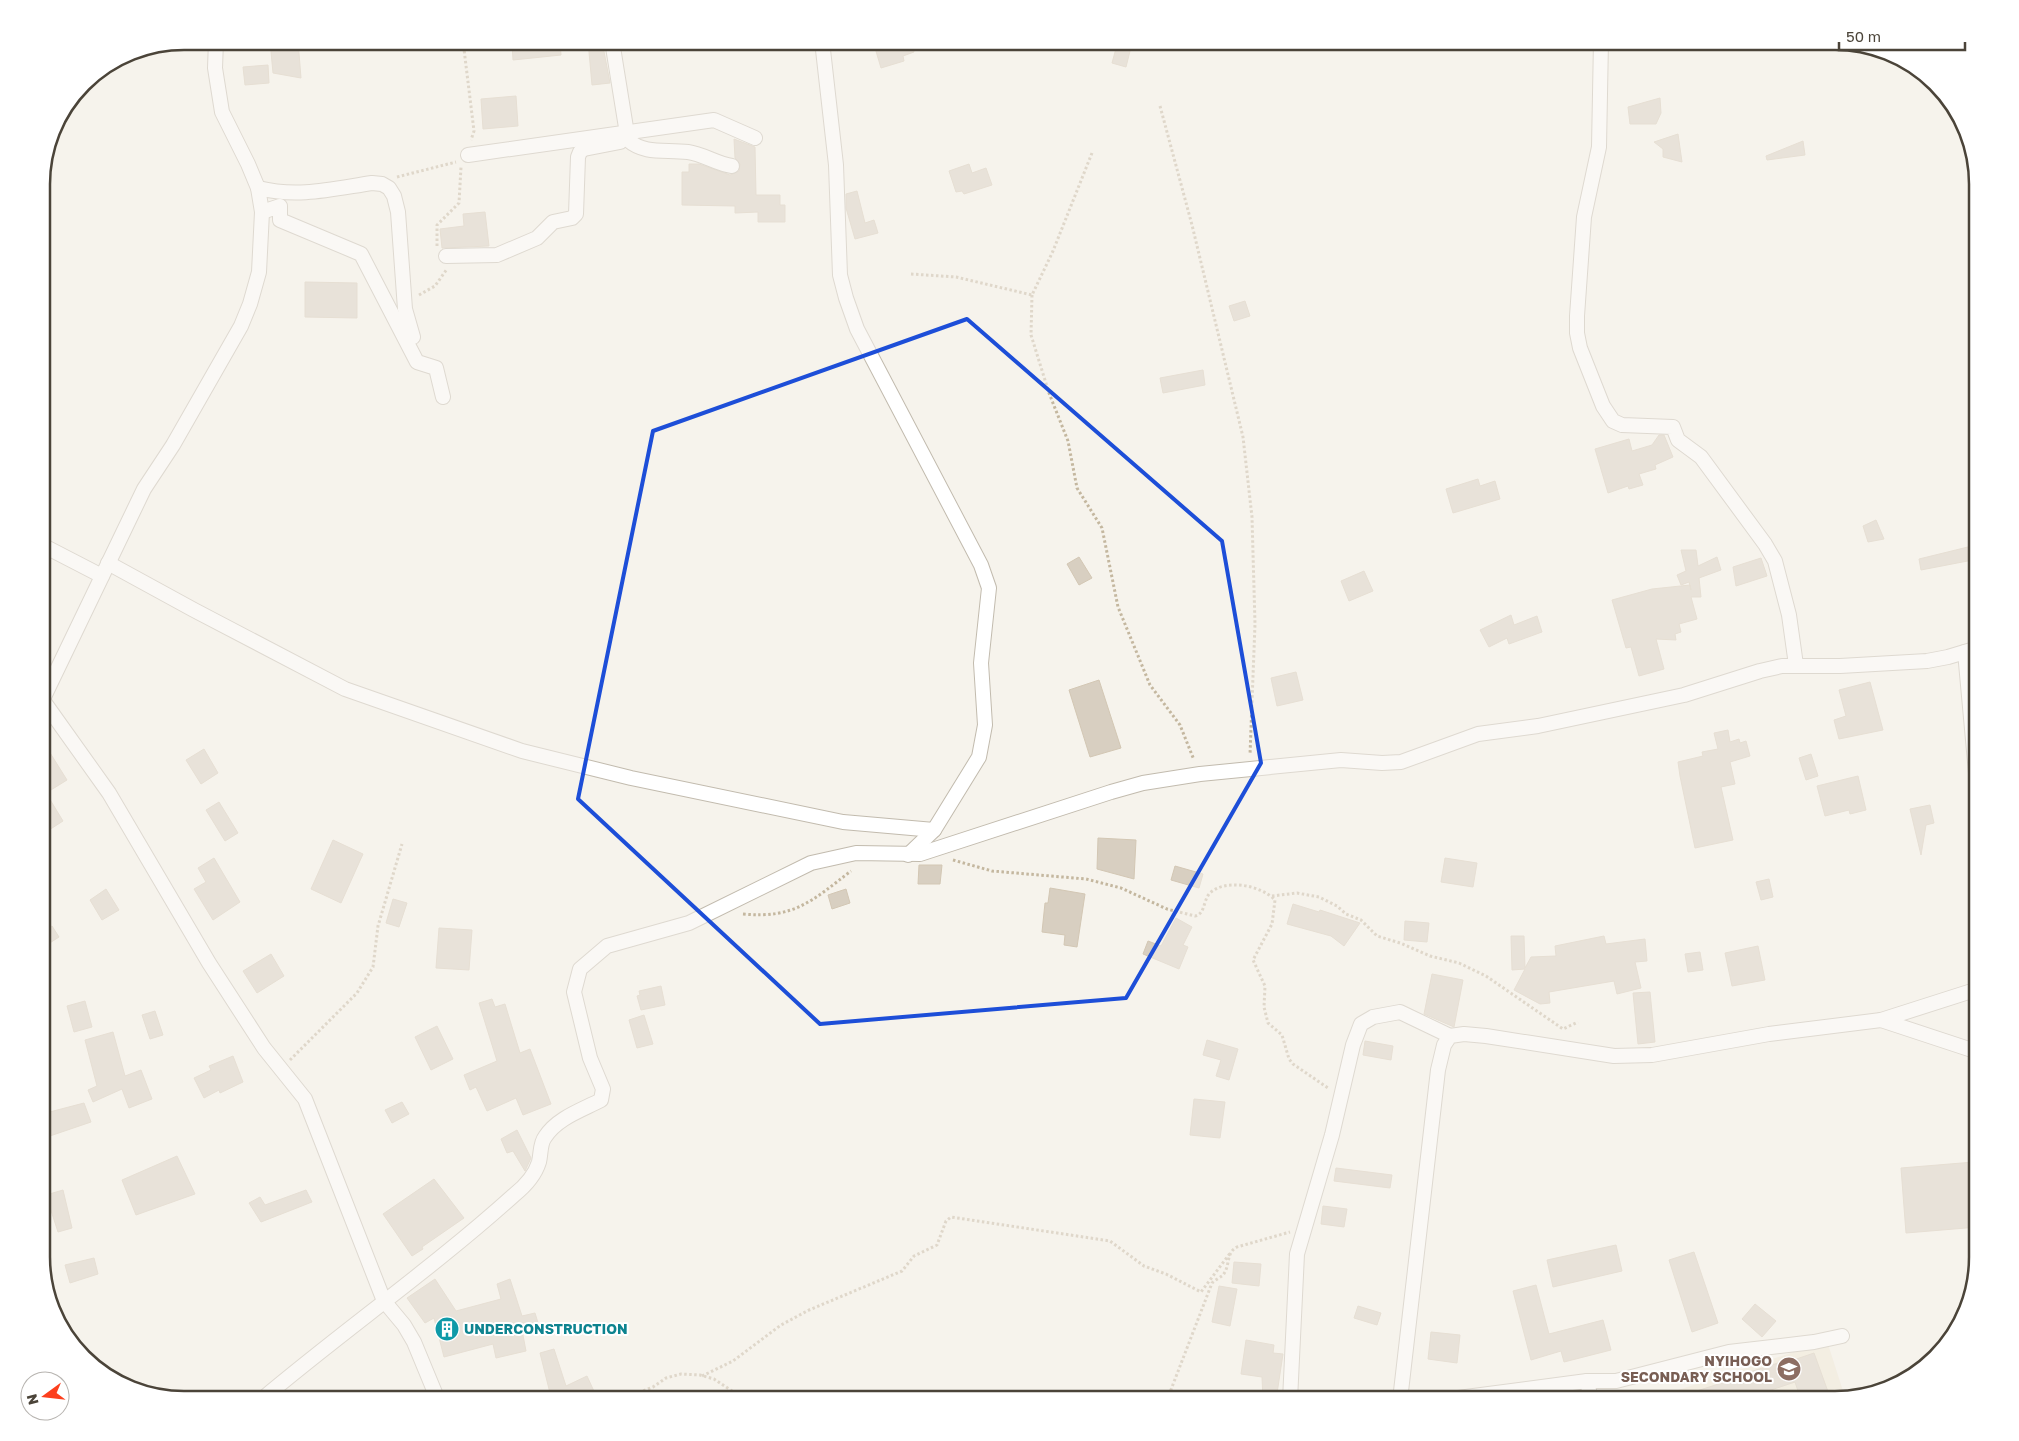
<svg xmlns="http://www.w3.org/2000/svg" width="2019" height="1441" font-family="'Golos Text',sans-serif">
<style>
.education{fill:#efe8d6}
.building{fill:#d8cfc1;stroke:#d3c7b4}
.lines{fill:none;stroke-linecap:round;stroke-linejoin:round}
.minor-casing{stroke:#c2bbae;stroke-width:16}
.path{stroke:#c4b79f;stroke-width:3;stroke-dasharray:2.5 2.5;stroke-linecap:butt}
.minor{stroke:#fff;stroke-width:14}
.marked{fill:none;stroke:#1d4ed8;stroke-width:4;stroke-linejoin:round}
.labels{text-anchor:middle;stroke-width:4;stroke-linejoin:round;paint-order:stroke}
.culture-label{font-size:14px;font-weight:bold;fill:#0d838f;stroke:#fff;text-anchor:start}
.education-label{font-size:14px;font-weight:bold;fill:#785e54;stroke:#fff;text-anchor:end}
.rim{fill:none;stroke:#4b4439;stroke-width:2.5}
</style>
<rect width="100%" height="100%" fill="#f6f3ec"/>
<path class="education" d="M1827 1341 1845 1397 1835 1400H1648Z"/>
<g class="building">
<path d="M270 41H298L301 78 273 73Z"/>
<path d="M535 41H560L561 55 513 60 512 43Z"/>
<path d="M588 41H602L610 83 592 85Z"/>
<path d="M873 41H911L914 52 903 56 904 61 881 68Z"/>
<path d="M1118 41 1132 43 1126 67 1112 63Z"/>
<path d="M268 65 269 83 245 85 243 67Z"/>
<path d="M516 96 518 126 483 129 481 99Z"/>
<path d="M1660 98 1661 113 1656 124H1630L1628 107Z"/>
<path d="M1678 134 1682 162 1663 157V149L1654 142Z"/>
<path d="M734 139 755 147 756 195H780V205H785V222H758V212L735 213V206L682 205V172H689V164H699L730 175 739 171 740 164 735 158Z"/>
<path d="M1803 141 1805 155 1767 160 1766 156Z"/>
<path d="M969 164 972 173 986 168 992 185 964 194 962 191 956 192 949 171Z"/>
<path d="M857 191 865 223 874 220 878 233 855 239 846 208V194Z"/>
<path d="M485 212 489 246 442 248 440 229 464 226 463 214Z"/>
<path d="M305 282 357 283V318L305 317Z"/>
<path d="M1245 301 1250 316 1234 321 1229 306Z"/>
<path d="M1203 370 1205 385 1163 393 1160 378Z"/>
<path d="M1659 435H1664L1673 457 1655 465 1656 469 1639 474 1643 485 1629 489 1628 486 1608 493 1595 449 1629 439 1632 451 1652 445Z"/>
<path d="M1478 479 1480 486 1495 481 1500 499 1453 513 1446 489Z"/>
<path d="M1876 520 1884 539 1868 542 1863 526Z"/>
<path d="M1972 546 1978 559 1921 570 1919 559Z"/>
<path d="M1681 550H1696L1698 566 1717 557 1721 570 1699 578 1701 597H1691L1697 619 1679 624 1681 632 1675 634 1676 640 1656 639 1664 669 1639 676 1631 647 1626 648 1612 600 1652 589 1690 585 1691 590 1689 582 1681 585 1677 575 1686 571Z"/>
<path d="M1079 557 1092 578 1079 585 1067 564Z"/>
<path d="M1761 558 1767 576 1736 586 1733 567Z"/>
<path d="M1364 571 1373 591 1349 601 1341 581Z"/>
<path d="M1511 615 1514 625 1537 616 1542 632 1509 644 1507 638 1489 647 1480 630Z"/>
<path d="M1296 672 1303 700 1277 706 1271 678Z"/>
<path d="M1099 680 1121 748 1090 757 1069 690Z"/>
<path d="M1870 682 1883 730 1839 739 1834 720 1846 716 1839 690Z"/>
<path d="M1728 730 1730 742 1739 739 1740 743 1746 741 1750 756 1730 762 1735 784 1721 787 1733 840 1695 848 1680 776 1678 762 1703 756 1702 752 1718 749 1714 733Z"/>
<path d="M42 740 67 780 46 793 63 821 49 830 42 818Z"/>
<path d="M204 749 218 773 201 784 186 760Z"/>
<path d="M1811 754 1818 776 1806 780 1799 758Z"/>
<path d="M1858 776 1866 810 1850 814 1849 810 1825 816 1817 786Z"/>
<path d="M219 802 238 833 225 841 206 810Z"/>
<path d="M1930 805 1934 823 1926 825 1921 855 1910 809Z"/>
<path d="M1098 838 1136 840 1134 879 1097 869Z"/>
<path d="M333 840 363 854 341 903 311 889Z"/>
<path d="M214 858 240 902 213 920 194 889 206 882 198 868Z"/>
<path d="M1445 858 1477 863 1473 887 1441 882Z"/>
<path d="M919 865H942L940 884H918Z"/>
<path d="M1175 866 1203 874 1199 888 1171 880Z"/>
<path d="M1769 879 1773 897 1761 900 1756 882Z"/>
<path d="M1050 888 1085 894 1077 947 1064 945 1065 935 1042 932 1045 903H1048Z"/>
<path d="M106 889 119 910 102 920 90 900Z"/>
<path d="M846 889 850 903 832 909 828 895Z"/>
<path d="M393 899 407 903 399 927 386 923Z"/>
<path d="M1293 904 1319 912 1320 910 1360 923 1344 946 1331 936 1287 924Z"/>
<path d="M1176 918 1192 927 1183 945 1188 947 1179 969 1143 954 1148 941 1161 946Z"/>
<path d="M1405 921 1429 923 1427 942 1404 940Z"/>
<path d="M52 926 59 937 42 948V933Z"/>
<path d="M439 928 472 930 469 970 436 968Z"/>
<path d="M1511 936H1524L1525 968 1531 957 1556 956 1555 946 1604 936 1606 944 1645 939 1647 961 1635 962 1641 988 1617 994 1614 981 1549 992 1550 1003 1540 1004 1514 990 1525 969 1512 970Z"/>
<path d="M1758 946 1765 980 1732 986 1725 953Z"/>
<path d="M1700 952 1703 970 1688 972 1685 954Z"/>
<path d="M271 954 284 976 257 993 243 971Z"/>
<path d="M1432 974 1463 980 1454 1027 1424 1014Z"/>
<path d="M661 986 665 1005 641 1010 637 996 640 995 639 991Z"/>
<path d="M1650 992 1655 1042 1638 1044 1633 993Z"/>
<path d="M492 999 495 1007 505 1004 520 1053 530 1049 551 1104 523 1115 516 1098 487 1111 476 1087 470 1090 464 1075 497 1061 479 1003Z"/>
<path d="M85 1001 92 1027 74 1032 67 1006Z"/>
<path d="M155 1011 163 1035 150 1039 142 1015Z"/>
<path d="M644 1015 653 1044 637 1048 629 1020Z"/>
<path d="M437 1026 453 1059 431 1070 415 1037Z"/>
<path d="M113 1032 125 1076 141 1070 152 1099 129 1108 122 1089 93 1102 88 1090 97 1086 85 1040Z"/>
<path d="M1207 1040 1238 1049 1229 1080 1216 1076 1221 1060 1203 1055Z"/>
<path d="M1365 1041 1393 1046 1391 1060 1363 1055Z"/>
<path d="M233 1056 243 1082 220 1093 219 1090 204 1098 194 1078 211 1070 209 1066Z"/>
<path d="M1194 1099 1225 1102 1220 1138 1190 1135Z"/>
<path d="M402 1102 409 1114 392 1123 385 1110Z"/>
<path d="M84 1103 91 1122 44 1138 42 1114Z"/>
<path d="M517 1130 531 1158 525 1171 513 1151 507 1153 501 1139Z"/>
<path d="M177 1156 195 1194 136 1215 122 1180Z"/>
<path d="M1974 1162 1978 1227 1906 1233 1901 1168Z"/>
<path d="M1336 1168 1392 1175 1390 1188 1334 1181Z"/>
<path d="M434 1179 464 1218 422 1247 423 1249 412 1256 383 1214Z"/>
<path d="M63 1190 72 1228 58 1232 46 1195Z"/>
<path d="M306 1190 312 1202 261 1222 249 1203 260 1197 265 1205Z"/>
<path d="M1323 1206 1347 1209 1344 1227 1321 1224Z"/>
<path d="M1616 1245 1622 1271 1553 1287 1547 1260Z"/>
<path d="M1694 1252 1718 1323 1692 1332 1669 1260Z"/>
<path d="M94 1258 98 1274 70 1283 65 1265Z"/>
<path d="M1234 1262 1261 1264 1259 1286 1232 1283Z"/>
<path d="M435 1279 456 1311 501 1299 497 1284 510 1279 522 1316 535 1313 539 1326 522 1330 526 1351 496 1358 493 1344 444 1357 434 1318 425 1323 407 1298Z"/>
<path d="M1536 1285 1549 1334 1603 1320 1611 1350 1564 1362 1561 1351 1531 1360 1513 1291Z"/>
<path d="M1219 1286 1237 1289 1230 1326 1212 1322Z"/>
<path d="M1755 1304 1776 1321 1762 1337 1742 1319Z"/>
<path d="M1358 1306 1381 1313 1377 1325 1354 1318Z"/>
<path d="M1431 1332 1460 1335 1457 1363 1428 1359Z"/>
<path d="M1246 1340 1274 1345 1273 1353 1283 1354 1276 1400H1263L1262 1377 1241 1374Z"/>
<path d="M554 1349 566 1386 587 1376 598 1400H535L550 1393 540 1353Z"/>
<path d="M1814 1353 1831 1400H1801L1795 1382 1741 1400H1678V1397L1731 1380V1378L1778 1363 1779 1365Z"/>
</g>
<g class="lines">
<defs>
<g id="minor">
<path d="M612 41 628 140C645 155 666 149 688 152 703 154 717 164 732 166"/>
<path d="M822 41 836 165 840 275 846 298 857 329 981 565 989 588 981 663 985 725 979 757 934 830 908 855"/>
<path d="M1601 41 1599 147 1584 217 1577 316V333L1580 348 1603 406 1613 421 1622 425 1673 427 1678 440 1701 457 1765 544 1775 561 1789 615 1796 665"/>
<path d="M468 155 714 120 755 138"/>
<path d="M258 188C298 198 332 189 372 183L382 184 389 188 394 196 398 212 405 309 413 337"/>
<path d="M262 212 280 206V220L361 254 417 362 436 368 443 397"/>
<path d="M446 256 497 255 537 238 553 222 572 218 576 214 578 157 580 152 584 149 620 142"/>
<path d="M42 545 102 576"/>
<path d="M108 563 194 610 345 689 522 751 631 778 843 822 934 830"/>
<path d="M1965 652 1978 795"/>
<path d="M42 699 109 793 209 963 264 1048 305 1099 384 1301 404 1325 414 1342 438 1400"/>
<path d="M42 701 144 489 173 445 241 326 250 304 259 272 262 212 258 188 248 164 222 112 215 68 216 41"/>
<path d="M1881 1020 1978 1052"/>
<path d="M1587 1381 1591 1400"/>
<path d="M261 1400C344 1330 433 1268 514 1195 524 1187 535 1175 539 1162 541 1154 540 1143 545 1137 557 1118 582 1110 601 1100L603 1089 590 1058 574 992 580 969 607 946 689 923 811 863 856 853 920 854 1111 792 1143 783 1200 774 1341 760 1382 763 1401 762 1478 734 1538 726 1684 695 1760 671 1782 666H1840L1927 661 1948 657 1978 648"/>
<path d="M1290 1400 1297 1254 1332 1135 1353 1045 1361 1024 1373 1017 1400 1012 1450 1036"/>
<path d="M1400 1400 1438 1070 1444 1045 1450 1036 1464 1034 1486 1036 1614 1056 1652 1055 1769 1034 1881 1020 1978 989"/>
<path d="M1443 1400 1587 1381H1616L1729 1352 1814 1342 1842 1336"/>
</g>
</defs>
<use href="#minor" class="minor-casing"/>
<g class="path">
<path d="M463 41 474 131 471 140"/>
<path d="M1160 106 1192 225 1243 437 1252 517 1255 624 1250 755"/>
<path d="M397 177 456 162"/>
<path d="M437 246V225L459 203 461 167"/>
<path d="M911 274 956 277 1032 295 1053 251 1092 153"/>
<path d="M419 295 435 286 447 269"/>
<path d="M1032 295 1031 335 1049 393 1068 441 1077 488 1102 528 1118 607 1150 685 1180 725 1194 760"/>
<path d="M953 860 992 871 1086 879 1121 888 1167 909 1195 916C1205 914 1203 902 1209 894 1224 878 1261 885 1275 900L1272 924 1253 960 1265 986 1264 1007 1268 1023 1282 1035 1289 1059 1293 1064 1328 1088"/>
<path d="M1272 896 1297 893 1319 897 1337 906 1346 914 1361 920 1377 936 1400 943 1430 956 1459 963 1486 976 1563 1029 1578 1022"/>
<path d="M743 914C795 919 813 900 851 871"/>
<path d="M290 1060 357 993 373 967 378 926 402 844"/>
<path d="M702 1376 733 1361 781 1325 809 1310 902 1271 914 1256 937 1245 946 1221 951 1217 1110 1241 1144 1266 1166 1274 1201 1292 1231 1252"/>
<path d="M620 1400 653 1387 666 1378 681 1374 700 1375 714 1379 744 1399 749 1400"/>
<path d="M1167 1400 1212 1283C1215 1280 1219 1278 1222 1276 1231 1267 1225 1253 1237 1247L1290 1232"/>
</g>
<use href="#minor" class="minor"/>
</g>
<path d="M0 0H2019V1441H0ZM967 319 1222 541 1261 763 1126 998 820 1024 578 799 653 431Z" fill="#f6f3ec" fill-opacity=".55" fill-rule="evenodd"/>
<path class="marked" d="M967 319 1222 541 1261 763 1126 998 820 1024 578 799 653 431Z"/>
<defs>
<symbol id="building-disc" viewBox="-11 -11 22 22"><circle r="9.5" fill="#0f9aa8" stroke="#fff"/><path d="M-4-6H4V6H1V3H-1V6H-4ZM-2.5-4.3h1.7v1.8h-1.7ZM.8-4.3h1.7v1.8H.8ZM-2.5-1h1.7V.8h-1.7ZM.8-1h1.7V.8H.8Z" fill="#fff"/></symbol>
<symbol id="school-disc" viewBox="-11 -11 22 22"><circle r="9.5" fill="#8d6e63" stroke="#fff"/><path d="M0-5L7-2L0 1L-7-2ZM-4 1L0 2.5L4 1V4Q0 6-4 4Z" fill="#fff"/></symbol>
</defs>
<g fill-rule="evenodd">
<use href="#building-disc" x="433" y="1315" width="28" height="28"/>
<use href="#school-disc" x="1775" y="1355" width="28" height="28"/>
</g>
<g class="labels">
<g class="culture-label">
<text x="464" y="1334">UNDERCONSTRUCTION</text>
</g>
<g class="education-label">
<text x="1772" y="1366">NYIHOGO<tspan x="1772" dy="16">SECONDARY SCHOOL</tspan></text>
</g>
</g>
<path d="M0 0H2019V1441H0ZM184 50H1835A134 134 0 0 1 1969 184V1257A134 134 0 0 1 1835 1391H184A134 134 0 0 1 50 1257V184A134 134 0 0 1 184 50Z" fill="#fff" fill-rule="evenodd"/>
<path class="rim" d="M184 50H1835A134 134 0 0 1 1969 184V1257A134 134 0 0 1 1835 1391H184A134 134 0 0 1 50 1257V184A134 134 0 0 1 184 50Z"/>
<g transform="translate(45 1396) rotate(255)"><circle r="24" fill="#ffffff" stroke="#b7b4b0"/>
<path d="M0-4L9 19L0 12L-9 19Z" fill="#fc3f1d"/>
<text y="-8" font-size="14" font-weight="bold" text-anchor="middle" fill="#4b4439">N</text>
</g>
<path d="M1839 42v8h126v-8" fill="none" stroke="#4b4439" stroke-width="2.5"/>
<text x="1846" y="42" font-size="15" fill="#4b4439" stroke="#ffffff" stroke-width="4" paint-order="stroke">50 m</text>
</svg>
